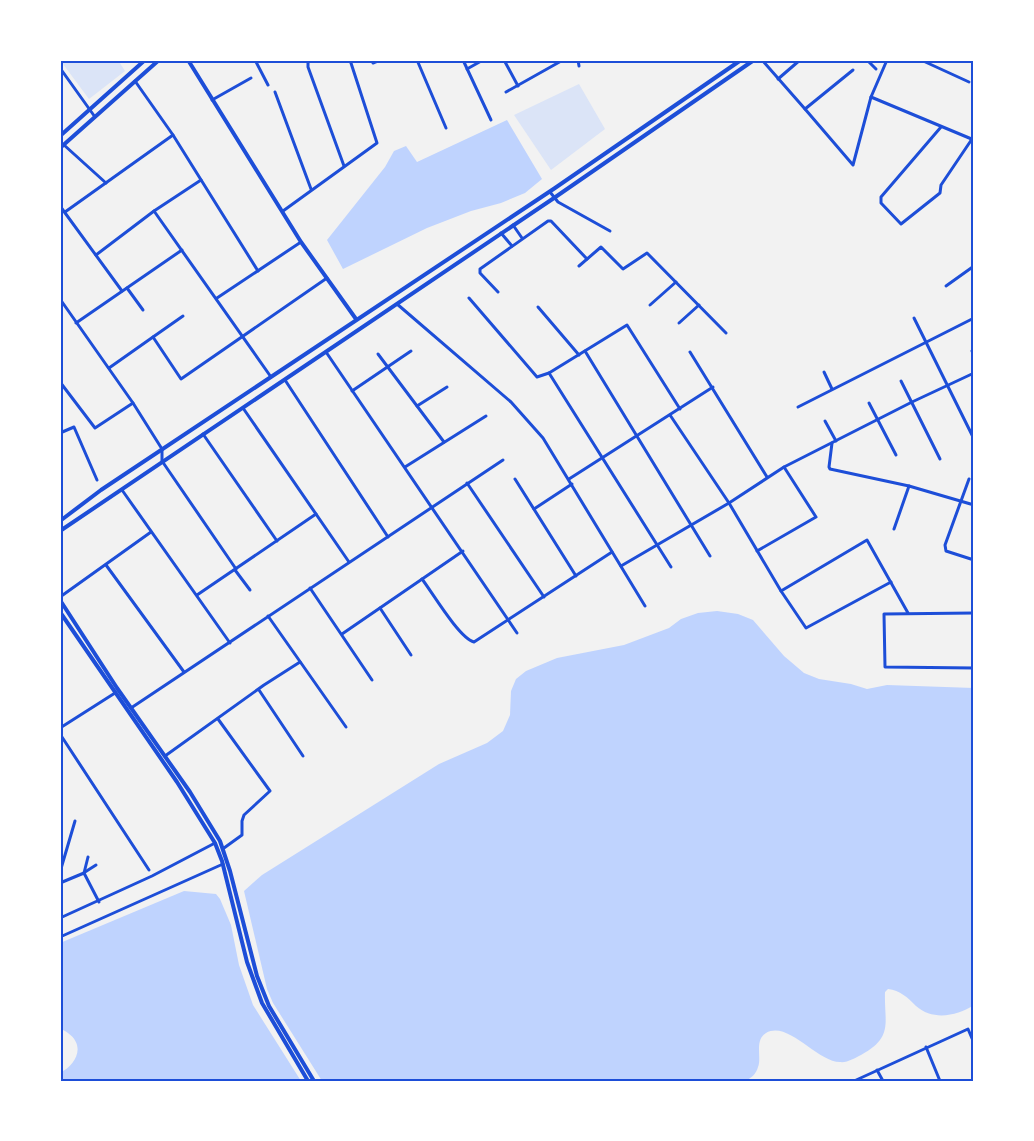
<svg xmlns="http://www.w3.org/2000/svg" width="1034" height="1141" font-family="'Sofia Sans Condensed',sans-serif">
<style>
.green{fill:#dbe4f7}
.water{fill:#bfd3fe}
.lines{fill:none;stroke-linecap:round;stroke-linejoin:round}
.minor{stroke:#1d4ed8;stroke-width:3}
.tertiary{stroke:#1d4ed8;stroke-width:4}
.secondary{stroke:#1d4ed8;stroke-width:4}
.neatline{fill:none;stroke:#1d4ed8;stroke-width:2}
</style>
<rect width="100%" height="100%" fill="#f2f2f2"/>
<g class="green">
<path d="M60 60H118L125 71 89 99Z"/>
<path d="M579 84 605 129 551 170 514 115Z"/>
</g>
<g class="water">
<path d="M507 120 542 179 525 193 501 203 471 211 427 228 343 269 327 240 385 167 394 151 406 146 417 162Z"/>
<path d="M717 611 738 614 753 620 784 656 804 673 819 679 851 684 867 689 887 685 974 688V1005C957 1016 933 1021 916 1006 908 998 900 990 888 989L885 992C884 1023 894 1037 861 1055 855 1058 847 1063 840 1062 817 1062 788 1020 766 1033 754 1040 762 1058 758 1067 756 1074 752 1077 746 1081H322L273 1003 267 989 244 891 262 875 439 764 487 743 503 731 510 715 511 691 516 679 526 671 557 658 624 645 669 628 681 619 698 613Z"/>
<path d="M184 891 216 894 220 899 231 925 239 965 253 1005 301 1081H60V1073C76 1065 86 1046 68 1033 66 1031 62 1030 60 1028V943Z"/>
</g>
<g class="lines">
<g class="minor">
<path d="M255 60 268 85"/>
<path d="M310 60 308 63V67L344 166"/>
<path d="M372 60 373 63 380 60"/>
<path d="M417 60 446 128"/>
<path d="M463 60 491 120"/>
<path d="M504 60 518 86"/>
<path d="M578 60 579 66"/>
<path d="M762 60 805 109"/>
<path d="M867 60 876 69"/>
<path d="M921 60 969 82"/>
<path d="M60 68 95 117"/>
<path d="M467 69 483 60"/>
<path d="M853 70 805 109 853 165 871 97 974 140"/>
<path d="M778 79 800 60"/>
<path d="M135 81 173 135 258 271"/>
<path d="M275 92 311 189"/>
<path d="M506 92 563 60"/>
<path d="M871 97 887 60"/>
<path d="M212 100 251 78"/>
<path d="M941 127 881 197V203L901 224 940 193 941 185 972 139"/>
<path d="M64 145 106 183"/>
<path d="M550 192 558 202 610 231"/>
<path d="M60 206 122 291"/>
<path d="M154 211 271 377"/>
<path d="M283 211 377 143 350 60"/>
<path d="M65 212 173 135"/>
<path d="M513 225 522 238"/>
<path d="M501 233 512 246"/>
<path d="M96 255 154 211 201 180"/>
<path d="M579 266 601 247 623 269 647 253 726 333"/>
<path d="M946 286 974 266"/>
<path d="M127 288 143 310"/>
<path d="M498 292 480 273V269L548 221H551L587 259"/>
<path d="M217 298 301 242"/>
<path d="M469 298 537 377 549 373 627 325 680 409"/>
<path d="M60 299 133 403 162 449V461L236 569"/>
<path d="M397 304 511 402 543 438 645 606"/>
<path d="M650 305 676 282"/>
<path d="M538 307 579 355"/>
<path d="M914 318 974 439"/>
<path d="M76 323 182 250"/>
<path d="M679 323 699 305"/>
<path d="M153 337 183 316"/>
<path d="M585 351 710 556"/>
<path d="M972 351 974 356"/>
<path d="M326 352 517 633"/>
<path d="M690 352 767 477"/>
<path d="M378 354 444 442"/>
<path d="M109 368 153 337 181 379 327 278"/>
<path d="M824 372 832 389"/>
<path d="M549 373 671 567"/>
<path d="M285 380 388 537"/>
<path d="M901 381 940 459"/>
<path d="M60 382 95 428 133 403"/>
<path d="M352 391 411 351"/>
<path d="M869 403 896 455"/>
<path d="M417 406 447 387"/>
<path d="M798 407 974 318"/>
<path d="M243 408 349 562"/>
<path d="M670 415 729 503 781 591 806 628 891 582"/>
<path d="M825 421 836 441"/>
<path d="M60 433 74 427 97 480"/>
<path d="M203 434 277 541"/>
<path d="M832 443 829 467 830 469 909 486 974 505"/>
<path d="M405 467 486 416"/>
<path d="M515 479 576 576"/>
<path d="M569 479 713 387"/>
<path d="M969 479 945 545 946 551 974 560"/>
<path d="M467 483 544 597"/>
<path d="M122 490 230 643"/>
<path d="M534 509 572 484"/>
<path d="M894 529 909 486"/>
<path d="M757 551 816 517 784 467"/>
<path d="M106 565 184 672"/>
<path d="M621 566 729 503 784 467 912 402 974 373"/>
<path d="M235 570 250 590"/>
<path d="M422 579C432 592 459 638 474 642L612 552"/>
<path d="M310 588 372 680"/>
<path d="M781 591 867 540 908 613"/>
<path d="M197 595 316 514"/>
<path d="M60 597 151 532"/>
<path d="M380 608 411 655"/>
<path d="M974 613 884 614 885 667 974 668"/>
<path d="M268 616 346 727"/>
<path d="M342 634 463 551"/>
<path d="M259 690 303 756"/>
<path d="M131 708 503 460"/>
<path d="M218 719 270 791 244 815 242 821V835L224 848"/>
<path d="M60 728 115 693"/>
<path d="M60 734 149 870"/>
<path d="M165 756 264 685 300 662"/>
<path d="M60 872 75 821"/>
<path d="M85 872 96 865"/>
<path d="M84 873 88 857"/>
<path d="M60 883 84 873 99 902"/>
<path d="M60 918 152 876 215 843"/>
<path d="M60 937 223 864"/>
<path d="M926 1047 940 1081"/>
<path d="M877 1070 883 1081"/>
<path d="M854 1081 968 1029 974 1043"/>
</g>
<path class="tertiary" d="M188 60 301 242 356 319"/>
<g class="secondary">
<path d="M60 136 145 60"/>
<path d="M60 148 159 60"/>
<path d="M60 521 101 490 555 188 741 60"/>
<path d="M60 531 554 198 754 60"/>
<path d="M60 600 117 688 190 792 220 841 230 871 257 976 269 1006 314 1081"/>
<path d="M60 612 177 782 215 843 222 861 247 962 262 1003 308 1081"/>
</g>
</g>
<rect width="1034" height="1141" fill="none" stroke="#ffffff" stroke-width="123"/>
<rect x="62" y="62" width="910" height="1018" class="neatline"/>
</svg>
